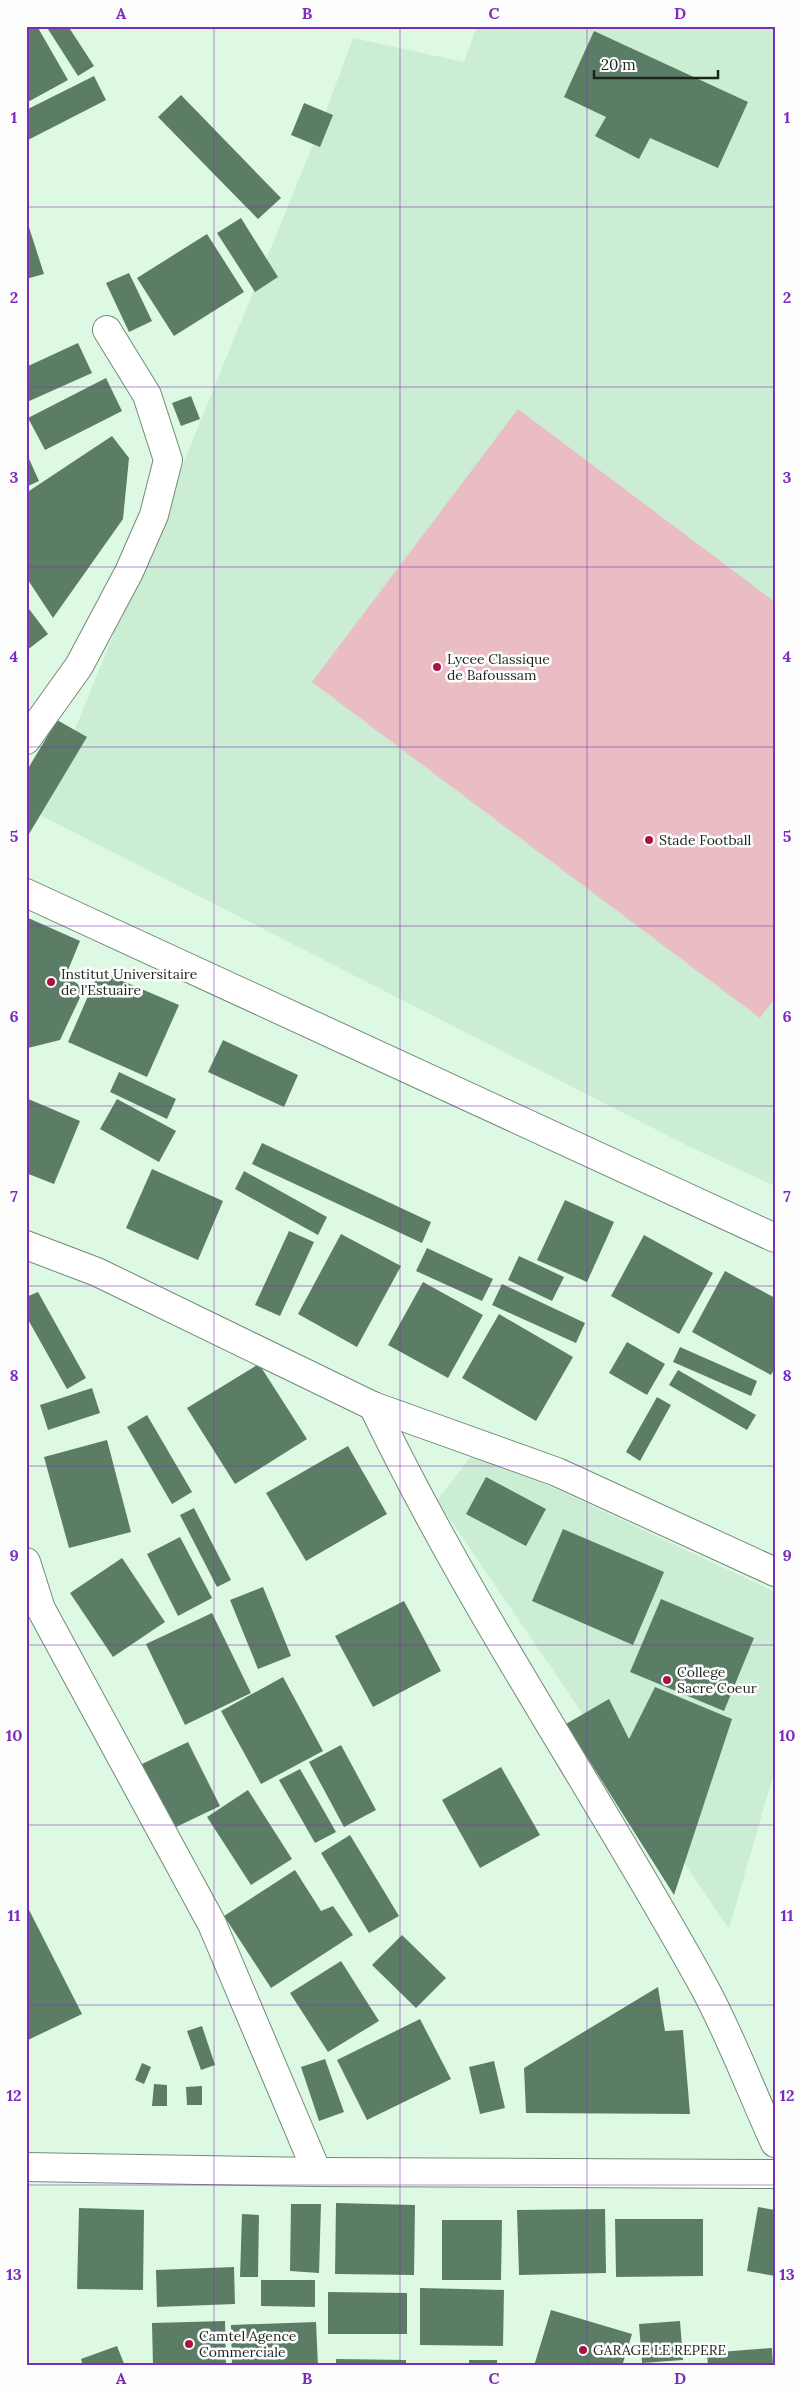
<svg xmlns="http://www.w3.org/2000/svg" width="801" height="2392" font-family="Lora,serif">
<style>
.built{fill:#cbedd3}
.green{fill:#e9bdc3}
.building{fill:#5c7d65}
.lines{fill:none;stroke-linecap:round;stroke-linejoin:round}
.minor-casing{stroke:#728b78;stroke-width:30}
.minor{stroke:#fff;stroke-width:28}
.grid{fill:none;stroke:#7b2cbf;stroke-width:1;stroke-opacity:0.55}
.poi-dot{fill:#a81347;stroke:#fdfdfd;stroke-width:2}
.labels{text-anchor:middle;stroke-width:5;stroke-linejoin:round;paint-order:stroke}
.poi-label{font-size:14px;fill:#1b251e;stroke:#fdfdfd;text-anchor:start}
.neatline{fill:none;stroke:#7b2cbf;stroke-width:2}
.grid-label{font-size:16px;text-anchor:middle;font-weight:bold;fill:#7b2cbf}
</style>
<rect width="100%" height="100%" fill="#ddf9e4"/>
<g class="built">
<path d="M477 26H775V1186L690 1147 40 815 319 130 353 38 464 62Z"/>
<path d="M475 1451 775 1592V1769L729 1929 437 1500Z"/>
</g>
<path class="green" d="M518 409 775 602V998L760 1018 312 682Z"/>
<g class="building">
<path d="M26 26H37L68 80 26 103Z"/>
<path d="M46 26H68L94 66 78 76Z"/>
<path d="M594 31 748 102 718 168 650 138 639 159 595 136 606 117 564 97Z"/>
<path d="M94 76 106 100 26 141V110Z"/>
<path d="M181 95 281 198 258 219 158 117Z"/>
<path d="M304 103 333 115 320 147 291 135Z"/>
<path d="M26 218 44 274 26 279Z"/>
<path d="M241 218 278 277 255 292 217 233Z"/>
<path d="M207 234 244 292 174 336 137 278Z"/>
<path d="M129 273 152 321 129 332 106 283Z"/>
<path d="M78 343 92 373 27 402 26 367Z"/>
<path d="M106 378 122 411 45 450 28 418Z"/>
<path d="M191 396 200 419 181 426 172 403Z"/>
<path d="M112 436 129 458 123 519 53 618 26 577V493Z"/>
<path d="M26 452 39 481 26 487Z"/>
<path d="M26 605 48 634 26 651Z"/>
<path d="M57 720 87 737 26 839V772Z"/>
<path d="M26 917 80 941 66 975 84 989 60 1040 28 1048Z"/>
<path d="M99 971 179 1005 147 1077 68 1042Z"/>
<path d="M223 1040 298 1075 284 1107 208 1072Z"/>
<path d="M119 1072 176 1099 167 1119 110 1092Z"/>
<path d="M26 1098 80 1121 54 1184 26 1173Z"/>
<path d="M117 1099 176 1131 159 1162 100 1129Z"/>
<path d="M262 1143 431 1222 422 1243 252 1164Z"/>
<path d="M152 1169 223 1201 198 1260 126 1228Z"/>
<path d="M244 1171 327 1217 318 1235 235 1189Z"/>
<path d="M565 1200 614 1222 587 1282 537 1260Z"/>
<path d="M289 1231 314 1242 280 1316 255 1305Z"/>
<path d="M341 1234 401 1266 357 1347 298 1314Z"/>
<path d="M644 1235 713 1273 679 1334 611 1296Z"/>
<path d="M427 1248 493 1279 482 1301 416 1271Z"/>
<path d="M519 1256 564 1277 552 1301 508 1280Z"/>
<path d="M725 1271 775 1298V1368L771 1375 692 1332Z"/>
<path d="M423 1282 483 1315 448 1378 388 1345Z"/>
<path d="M502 1284 585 1323 576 1343 492 1305Z"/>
<path d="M38 1292 86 1378 67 1389 26 1316V1297Z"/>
<path d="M499 1314 573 1357 536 1421 462 1378Z"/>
<path d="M627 1342 665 1364 647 1395 609 1373Z"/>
<path d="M680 1347 757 1381 751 1396 673 1362Z"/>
<path d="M259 1364 307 1439 235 1484 187 1408Z"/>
<path d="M678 1370 756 1415 747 1430 669 1385Z"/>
<path d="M92 1388 100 1413 48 1430 40 1405Z"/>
<path d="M657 1397 671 1405 640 1461 626 1452Z"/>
<path d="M147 1415 192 1492 172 1504 127 1427Z"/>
<path d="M107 1440 131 1532 69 1548 44 1457Z"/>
<path d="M348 1446 387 1514 306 1561 266 1493Z"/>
<path d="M486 1477 546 1509 526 1546 466 1514Z"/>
<path d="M194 1508 231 1580 217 1587 180 1515Z"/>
<path d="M563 1529 664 1572 633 1645 532 1601Z"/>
<path d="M180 1537 212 1598 178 1616 147 1554Z"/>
<path d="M122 1558 165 1622 113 1657 70 1593Z"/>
<path d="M263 1587 291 1656 258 1669 230 1600Z"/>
<path d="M661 1599 754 1638 724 1711 630 1672Z"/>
<path d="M404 1601 441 1671 373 1707 335 1636Z"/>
<path d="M212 1613 251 1693 185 1725 146 1644Z"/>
<path d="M283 1677 323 1751 261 1784 221 1711Z"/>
<path d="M655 1687 732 1719 674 1895 566 1724 609 1699 629 1739Z"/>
<path d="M188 1742 220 1806 174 1828 142 1764Z"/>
<path d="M341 1745 376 1810 344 1827 309 1762Z"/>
<path d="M501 1767 540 1835 480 1868 442 1800Z"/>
<path d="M300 1769 336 1832 315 1843 279 1780Z"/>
<path d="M248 1790 292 1859 251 1885 207 1817Z"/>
<path d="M350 1835 399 1916 369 1933 321 1853Z"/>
<path d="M295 1870 321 1911 333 1906 353 1935 271 1988 224 1916Z"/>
<path d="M26 1904 82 2014 26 2041Z"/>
<path d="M402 1935 446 1978 416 2008 372 1965Z"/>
<path d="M341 1961 379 2021 328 2052 290 1993Z"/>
<path d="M658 1987 665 2031 683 2030 690 2114 526 2113 524 2068Z"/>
<path d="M420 2019 451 2079 367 2120 337 2060Z"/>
<path d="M202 2026 215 2065 201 2070 187 2031Z"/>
<path d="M325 2059 344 2112 319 2121 301 2067Z"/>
<path d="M494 2061 505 2108 480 2114 469 2067Z"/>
<path d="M142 2063 151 2067 144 2084 135 2080Z"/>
<path d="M154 2084 167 2085V2106H152Z"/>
<path d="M202 2086V2105H187L186 2087Z"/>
<path d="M336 2203 415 2205 414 2275 335 2274Z"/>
<path d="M291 2204H321L319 2273 290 2271Z"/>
<path d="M758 2207 775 2210V2276L747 2271Z"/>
<path d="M79 2208 144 2210 143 2290 77 2289Z"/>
<path d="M605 2209 606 2273 519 2275 517 2210Z"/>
<path d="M242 2214 259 2215 258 2277H240Z"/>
<path d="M615 2219H703V2276L616 2277Z"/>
<path d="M442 2220H502L501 2280H442Z"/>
<path d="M234 2267 235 2304 157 2307 156 2270Z"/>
<path d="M261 2280H315V2307L261 2306Z"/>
<path d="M420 2288 504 2290 503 2346 420 2345Z"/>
<path d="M328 2292 407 2293V2334H328Z"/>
<path d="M551 2310 632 2334 622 2366H534Z"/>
<path d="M225 2321 226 2366H153L152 2323Z"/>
<path d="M680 2321 683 2360 642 2363 639 2324Z"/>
<path d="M316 2322 318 2366H232L231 2325Z"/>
<path d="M117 2346 125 2366H83L81 2359Z"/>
<path d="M772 2348 773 2366H708L707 2353Z"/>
<path d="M336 2359 406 2360V2366H336Z"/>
<rect x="469" y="2360" width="28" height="6"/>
</g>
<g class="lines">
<defs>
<g id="minor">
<path d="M26 740 79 666 129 572 154 515 168 460 147 395 107 330"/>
<path d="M26 893 775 1238"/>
<path d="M26 1245 97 1272 373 1406 557 1472 775 1572"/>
<path d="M373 1406C469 1606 596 1791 703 1985 730 2034 751 2091 775 2143"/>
<path d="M26 1562 41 1609 212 1924 317 2172"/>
<path d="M26 2167 317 2172 775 2174"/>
</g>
</defs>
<use href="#minor" class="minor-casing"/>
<use href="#minor" class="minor"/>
</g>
<path class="grid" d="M214 26V2366M400 26V2366M587 26V2366M26 207H775M26 387H775M26 567H775M26 747H775M26 926H775M26 1106H775M26 1286H775M26 1466H775M26 1645H775M26 1825H775M26 2005H775M26 2185H775"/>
<g class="poi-dot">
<circle cx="437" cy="667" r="5"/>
<circle cx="649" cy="840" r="5"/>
<circle cx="51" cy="982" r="5"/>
<circle cx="667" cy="1680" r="5"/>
<circle cx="189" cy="2344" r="5"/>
<circle cx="583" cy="2350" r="5"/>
</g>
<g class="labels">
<g class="poi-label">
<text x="447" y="664">Lycee Classique<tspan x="447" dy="16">de Bafoussam</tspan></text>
<text x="659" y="845">Stade Football</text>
<text x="61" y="979">Institut Universitaire<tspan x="61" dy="16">de l'Estuaire</tspan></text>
<text x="677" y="1677">College<tspan x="677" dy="16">Sacre Coeur</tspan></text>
<text x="199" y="2341">Camtel Agence<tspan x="199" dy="16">Commerciale</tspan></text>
<text x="593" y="2355">GARAGE LE REPERE</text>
</g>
</g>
<rect width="801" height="2392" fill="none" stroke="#fdfdfd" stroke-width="55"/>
<path d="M594 70v8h124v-8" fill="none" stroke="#1b251e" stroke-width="2.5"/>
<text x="601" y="70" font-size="15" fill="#1b251e" stroke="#fdfdfd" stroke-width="4" paint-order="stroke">20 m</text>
<rect x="28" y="28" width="746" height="2336" class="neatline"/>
<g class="grid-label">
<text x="121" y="19">A</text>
<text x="307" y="19">B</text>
<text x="494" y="19">C</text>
<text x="680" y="19">D</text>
<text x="14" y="123">1</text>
<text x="787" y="123">1</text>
<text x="14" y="303">2</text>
<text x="787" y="303">2</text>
<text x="14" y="483">3</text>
<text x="787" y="483">3</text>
<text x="14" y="662">4</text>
<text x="787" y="662">4</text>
<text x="14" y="842">5</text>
<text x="787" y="842">5</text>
<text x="14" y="1022">6</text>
<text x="787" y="1022">6</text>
<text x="14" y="1202">7</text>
<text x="787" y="1202">7</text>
<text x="14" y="1381">8</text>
<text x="787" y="1381">8</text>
<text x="14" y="1561">9</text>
<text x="787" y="1561">9</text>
<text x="14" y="1741">10</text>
<text x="787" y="1741">10</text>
<text x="14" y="1921">11</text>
<text x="787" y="1921">11</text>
<text x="14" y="2101">12</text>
<text x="787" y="2101">12</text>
<text x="14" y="2280">13</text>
<text x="787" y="2280">13</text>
<text x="121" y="2384">A</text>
<text x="307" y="2384">B</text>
<text x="494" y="2384">C</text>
<text x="680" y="2384">D</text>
</g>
</svg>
